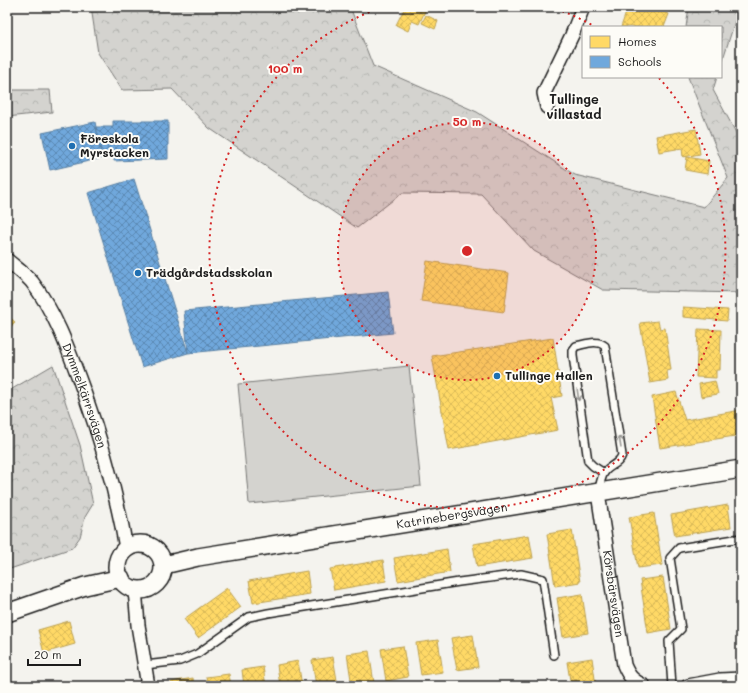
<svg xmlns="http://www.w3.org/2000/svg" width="748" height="693" font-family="Mali,sans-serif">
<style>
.forest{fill:url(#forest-crowns);stroke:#787876}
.pitch{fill:#d4d3cf;stroke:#787876}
.homes{fill:url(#homes-cross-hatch);stroke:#bba050}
.schools{fill:url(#schools-cross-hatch);stroke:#567ea2}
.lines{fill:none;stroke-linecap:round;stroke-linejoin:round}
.service-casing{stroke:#1c1c1c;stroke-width:10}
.minor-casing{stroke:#1c1c1c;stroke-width:16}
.tertiary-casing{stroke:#1c1c1c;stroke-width:20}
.service{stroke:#fdfcf7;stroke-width:7}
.minor{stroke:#fdfcf7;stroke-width:13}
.tertiary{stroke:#fdfcf7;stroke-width:17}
.oneway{stroke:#989794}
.ring{fill:none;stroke:#d62828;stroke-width:2;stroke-dasharray:2 4}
.poi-dot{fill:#1f6fb2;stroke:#fdfcf7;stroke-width:1.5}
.labels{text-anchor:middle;stroke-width:4;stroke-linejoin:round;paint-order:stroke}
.poi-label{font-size:12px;font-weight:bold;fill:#1c1c1c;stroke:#fdfcf7;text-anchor:start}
.street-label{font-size:12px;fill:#1c1c1c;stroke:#fdfcf7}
.neighbourhood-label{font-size:13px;font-weight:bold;fill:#1c1c1c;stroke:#fdfcf7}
.centre{fill:#d62828;stroke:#fdfcf7;stroke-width:2}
.ring-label{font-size:12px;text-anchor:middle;font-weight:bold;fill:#d62828;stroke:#fdfcf7;stroke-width:4;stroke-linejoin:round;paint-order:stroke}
</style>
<defs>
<pattern id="forest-crowns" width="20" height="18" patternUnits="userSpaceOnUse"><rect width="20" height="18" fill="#d4d3cf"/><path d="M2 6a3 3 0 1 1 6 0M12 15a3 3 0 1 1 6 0" fill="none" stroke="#b5b5b1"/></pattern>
<pattern id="homes-cross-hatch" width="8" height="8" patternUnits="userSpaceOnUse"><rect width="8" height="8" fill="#ffd966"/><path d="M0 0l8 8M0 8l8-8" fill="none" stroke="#daba58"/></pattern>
<pattern id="schools-cross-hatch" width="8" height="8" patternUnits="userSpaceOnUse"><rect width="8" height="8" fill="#6fa8dc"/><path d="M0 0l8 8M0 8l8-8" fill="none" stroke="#5a88b2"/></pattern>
</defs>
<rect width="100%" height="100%" fill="#f4f3ee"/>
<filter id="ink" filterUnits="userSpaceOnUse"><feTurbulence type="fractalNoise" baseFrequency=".025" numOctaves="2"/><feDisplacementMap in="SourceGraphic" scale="8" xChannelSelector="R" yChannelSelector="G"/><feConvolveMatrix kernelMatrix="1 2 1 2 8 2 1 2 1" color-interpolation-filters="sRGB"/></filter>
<g filter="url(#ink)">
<g class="forest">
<path d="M91 7H350L373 66 477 112 575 175 704 207 728 178 688 77H717L713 90 741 142V293L603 290 534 251 481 194 402 193 357 228 209 128 172 89 122 90 98 53Z"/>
<path d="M689 7H741V15L736 18 721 65V27H686Z"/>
<path d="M7 90H50L52 112 7 117Z"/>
<path d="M53 365 80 445 93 504 85 517 80 537 72 548 7 570V392Z"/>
</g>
<path class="pitch" d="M409 366 421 486 249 504 238 384Z"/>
<g class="homes">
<path d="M405 7H427L419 24 412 21 408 31 396 25Z"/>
<path d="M628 7H648L669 14 664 27H621Z"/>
<path d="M426 15 438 21 435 29 422 23Z"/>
<path d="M696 129 700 154 683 157 682 148 659 152 656 136Z"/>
<path d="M687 157 709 161 707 174 685 170Z"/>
<path d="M427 261 509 273 504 312 421 301Z"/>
<path d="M683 307 728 310 727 321 683 317Z"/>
<path d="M7 315 15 322 7 331Z"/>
<path d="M658 321 660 329 665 328 671 370 667 371 668 380 650 383 640 323Z"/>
<path d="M698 329 721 330 720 370H716V378L696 377Z"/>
<path d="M553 338 562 396 551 398 558 430 449 450 432 356Z"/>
<path d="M715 381 718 394 701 397 699 384Z"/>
<path d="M676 392 685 420 741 410V435L660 448 652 397Z"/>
<path d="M728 505 731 527 675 536 671 515Z"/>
<path d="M654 513 662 565 638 568 629 517Z"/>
<path d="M572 530 580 582 555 586 547 534Z"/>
<path d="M529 535 533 558 477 567 473 544Z"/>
<path d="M447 549 450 572 398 581 394 558Z"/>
<path d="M383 560 386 581 334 590 330 569Z"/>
<path d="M307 571 310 594 253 603 249 581Z"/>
<path d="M663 577 671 629 648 633 640 580Z"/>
<path d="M227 588 241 607 198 638 184 619Z"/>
<path d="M582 594 588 633 563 637 557 598Z"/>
<path d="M69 621 75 644 44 653 38 630Z"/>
<path d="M473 635 478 667 457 670 451 638Z"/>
<path d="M438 640 443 672 421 675 416 643Z"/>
<path d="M403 646 408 677 386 681 381 649Z"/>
<path d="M369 651 374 683 352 686 347 654Z"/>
<path d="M333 657 338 686H316L312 660Z"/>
<path d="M592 658 596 686H571L567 662Z"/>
<path d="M298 661 302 686H280L277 665Z"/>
<path d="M263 667 266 686H244L242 670Z"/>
<path d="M229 674 231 686H208L206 677Z"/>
<path d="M193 678 194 686H171V682Z"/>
</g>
<g class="schools">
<path d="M113 121H168V159L114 161V158H102L96 127H113Z"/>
<path d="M95 122 102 158 50 170 42 133Z"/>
<path d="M134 179 188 353 142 367 88 193Z"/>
<path d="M388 292 393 333 188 353 184 311Z"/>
</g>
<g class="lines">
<defs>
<g id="service">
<path d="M598 492C600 486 601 477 604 473 609 465 619 465 622 455L605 346C597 339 586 344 576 346L573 350V356L588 461 593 466 604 473"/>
<path d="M145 665 180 661 197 654 249 617 268 613 459 582 521 574 543 579 554 655"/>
<path d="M672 686 669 641 681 629 670 558 679 548 741 538"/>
</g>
<g id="minor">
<path d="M547 107 544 93 572 35 583 7"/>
<path id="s1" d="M7 260C15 267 25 274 32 282 57 315 70 354 84 392 102 443 117 495 126 548"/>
<path id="s2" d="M598 493 624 665C629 677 633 681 644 686"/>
<path d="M135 589 138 625 148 686"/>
<path d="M688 686 720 680 741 679"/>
</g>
<g id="tertiary">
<circle cx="140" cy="567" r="23"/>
<path id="s3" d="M164 565 198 557 741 469"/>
<path d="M7 613 85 586 121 578"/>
</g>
</defs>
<use href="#service" class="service-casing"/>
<use href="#minor" class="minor-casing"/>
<use href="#tertiary" class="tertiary-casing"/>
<use href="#service" class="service"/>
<use href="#minor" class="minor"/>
<use href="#tertiary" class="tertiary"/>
</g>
<defs><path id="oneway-shaft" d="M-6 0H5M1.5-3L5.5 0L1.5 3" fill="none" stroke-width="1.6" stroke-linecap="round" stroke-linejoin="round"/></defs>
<g class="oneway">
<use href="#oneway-shaft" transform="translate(578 395) rotate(82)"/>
<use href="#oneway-shaft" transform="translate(620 442) rotate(-99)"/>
</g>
</g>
<circle cx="467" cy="251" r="129" fill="#d62828" fill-opacity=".12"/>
<g class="ring">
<circle cx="467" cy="251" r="129"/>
<path d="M551 7A258 258 0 0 1 594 26M659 78A258 258 0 1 1 383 7"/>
</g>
<g class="poi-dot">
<circle cx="72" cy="146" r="4"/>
<circle cx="138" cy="273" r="4"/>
<circle cx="497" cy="376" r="4"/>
</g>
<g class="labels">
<g class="poi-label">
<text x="80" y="143">Föreskola<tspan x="80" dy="14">Myrstacken</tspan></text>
<text x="146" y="277">Trädgårdstadsskolan</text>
<text x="505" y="380">Tullinge Hallen</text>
</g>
<g class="street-label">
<text dy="4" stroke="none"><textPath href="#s1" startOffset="159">Dymmelkärrsvägen</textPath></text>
<text dy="4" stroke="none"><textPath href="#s3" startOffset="292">Katrinebergsvägen</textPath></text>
<text dy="4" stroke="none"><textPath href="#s2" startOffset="102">Körsbärsvägen</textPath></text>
</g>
<g class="neighbourhood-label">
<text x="574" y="104">Tullinge<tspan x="574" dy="15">villastad</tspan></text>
</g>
</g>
<circle cx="467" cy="251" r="6" class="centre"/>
<g class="ring-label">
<text x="285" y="73">100 m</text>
<text x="467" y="126">50 m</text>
</g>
<rect width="748" height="693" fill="none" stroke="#fdfcf7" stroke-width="24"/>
<rect x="12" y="12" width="724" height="669" fill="none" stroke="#1c1c1c" stroke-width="1.5" filter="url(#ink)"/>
<rect x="582" y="26" width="140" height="52" fill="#fdfcf7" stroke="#a3a29f"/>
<rect x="590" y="36" width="20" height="12" fill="#ffd966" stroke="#a3a29f"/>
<text x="618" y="46" font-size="12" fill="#1c1c1c">Homes</text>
<rect x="590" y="56" width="20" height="12" fill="#6fa8dc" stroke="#a3a29f"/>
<text x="618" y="66" font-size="12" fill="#1c1c1c">Schools</text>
<path d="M28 659v6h52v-6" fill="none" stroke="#1c1c1c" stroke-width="2"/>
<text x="34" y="659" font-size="12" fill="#1c1c1c" stroke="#fdfcf7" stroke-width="3" paint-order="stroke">20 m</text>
</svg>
